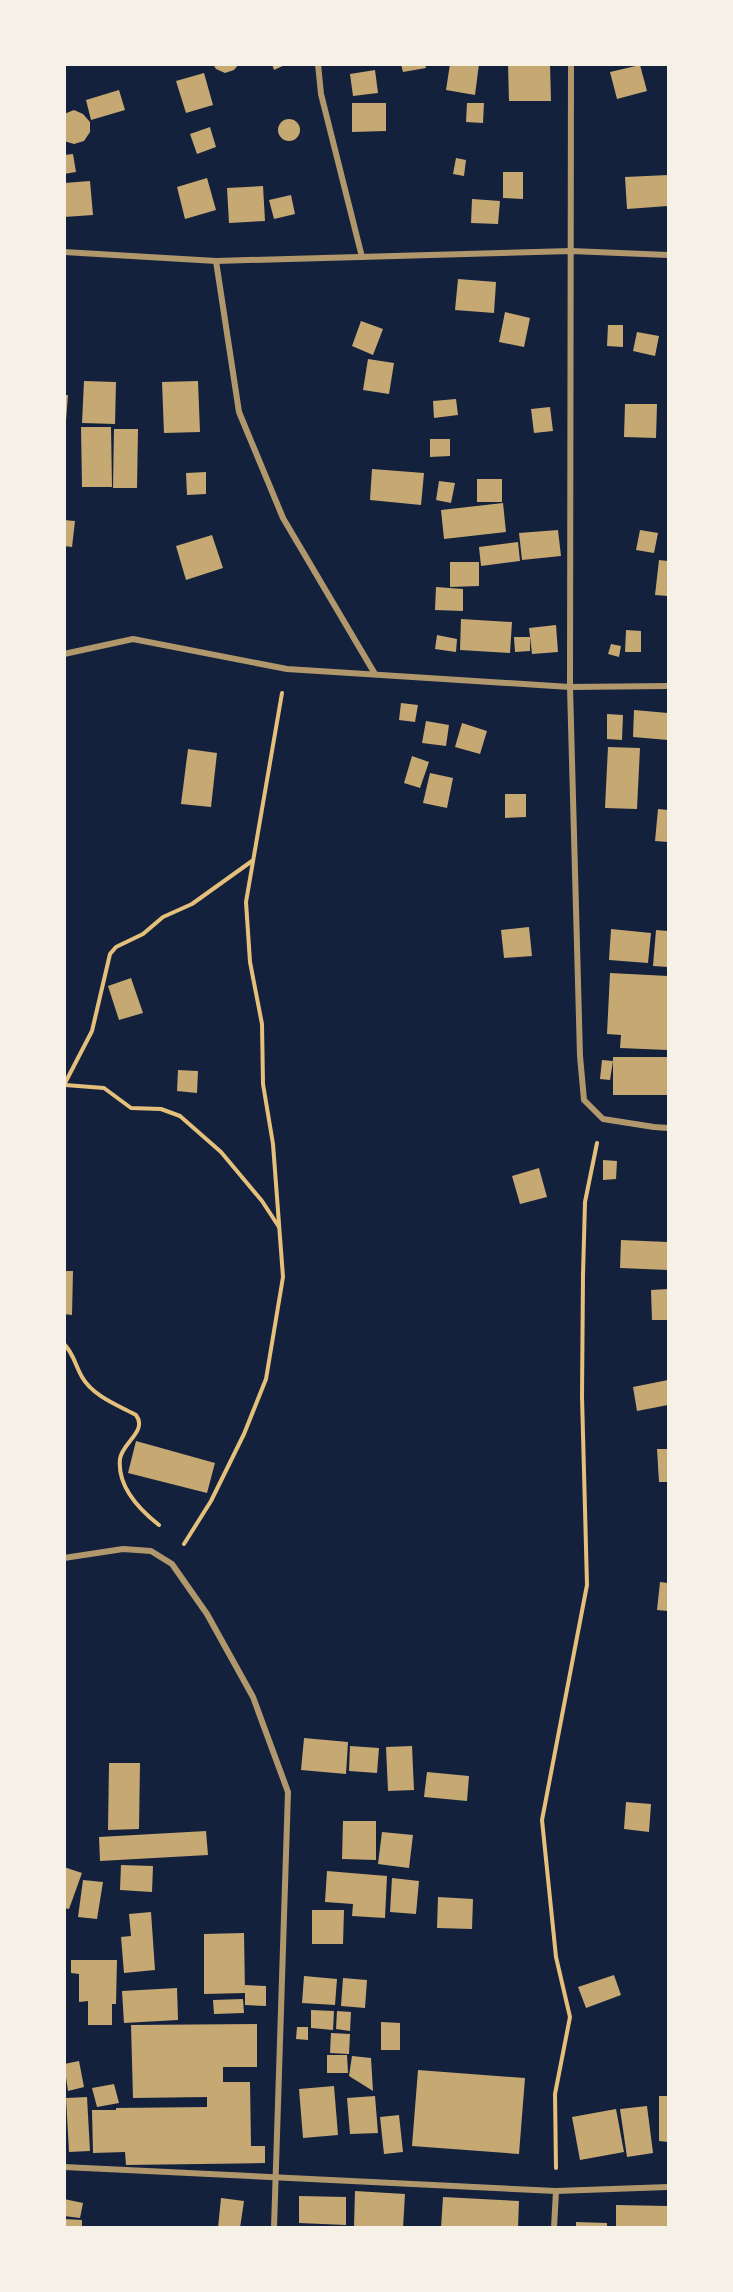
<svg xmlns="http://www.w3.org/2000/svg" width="733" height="2292" font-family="'Fira Sans Condensed',sans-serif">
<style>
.building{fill:#c6a872}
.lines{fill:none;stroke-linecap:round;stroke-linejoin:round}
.path{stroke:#e5c07b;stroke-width:4}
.minor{stroke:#b1986c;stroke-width:6}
</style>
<rect width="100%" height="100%" fill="#14213d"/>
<g class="building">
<path d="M213 64H239L234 70 225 73 216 69Z"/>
<path d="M272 64H287L274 70Z"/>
<path d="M401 64H425L426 68 403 72Z"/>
<path d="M450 64H479L475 95 446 90Z"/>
<path d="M508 64H550L551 101H509Z"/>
<path d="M640 65 647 91 617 99 610 72Z"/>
<path d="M375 70 378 93 353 96 350 74Z"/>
<path d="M204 73 213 105 186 113 176 81Z"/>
<path d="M119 90 125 110 91 120 86 100Z"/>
<path d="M352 103H386V131L352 132Z"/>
<path d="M467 103H484L483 123 466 122Z"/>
<path d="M74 110 83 114 90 122V132L84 141 74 144 64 141V114Z"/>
<circle cx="289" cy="130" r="11"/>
<path d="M210 127 216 147 197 154 190 134Z"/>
<path d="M73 154 76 172 64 174V155Z"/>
<path d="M456 158 466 160 464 176 453 174Z"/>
<path d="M503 172H523V199L503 198Z"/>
<path d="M668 175V206L627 209 625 177Z"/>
<path d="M207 178 216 210 185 219 177 187Z"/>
<path d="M90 181 93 215 64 217V183Z"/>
<path d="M263 186 265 221 229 223 227 188Z"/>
<path d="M291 195 295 214 274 219 269 200Z"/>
<path d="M472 199 500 201 498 224 471 223Z"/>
<path d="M458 279 496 282 494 313 455 310Z"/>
<path d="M505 312 530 318 524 347 499 342Z"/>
<path d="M361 321 383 329 373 355 352 346Z"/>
<path d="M608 325H623V347L607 346Z"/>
<path d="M637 332 659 336 655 356 633 351Z"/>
<path d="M368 359 394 363 389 394 363 390Z"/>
<path d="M84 381 116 382 115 424 82 423Z"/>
<path d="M198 381 200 432 164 433 162 382Z"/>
<path d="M64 395H68L66 421H64Z"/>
<path d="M456 399 458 415 434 418 433 401Z"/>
<path d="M625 404H657L656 438 624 437Z"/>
<path d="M550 407 553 431 534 433 531 409Z"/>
<path d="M81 427H111L112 487H82Z"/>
<path d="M114 429H138L137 488H113Z"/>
<path d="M430 439H450V456L430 457Z"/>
<path d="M372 469 424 473 421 505 370 500Z"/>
<path d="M206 472V494L187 495 186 473Z"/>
<rect x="477" y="479" width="25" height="23"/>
<path d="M439 481 455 483 451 503 436 500Z"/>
<path d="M503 503 506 532 444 539 441 510Z"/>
<path d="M64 520 75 521 72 547 64 546Z"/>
<path d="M558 530 561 556 522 560 519 533Z"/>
<path d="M640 530 658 533 654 553 636 550Z"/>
<path d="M212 535 223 568 186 580 176 546Z"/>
<path d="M518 542 520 561 481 566 479 547Z"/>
<path d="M659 560 668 561V596L655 595Z"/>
<path d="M450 562H479V586L450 587Z"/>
<path d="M436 587 463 589V611L435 610Z"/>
<path d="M461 619 512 622 510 653 460 650Z"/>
<path d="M556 625 558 652 532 654 529 628Z"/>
<path d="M626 630 641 631V652H625Z"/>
<path d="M437 635 457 639 456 652 435 649Z"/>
<path d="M514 637H530V651L515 652Z"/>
<path d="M611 644 621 646 619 657 608 654Z"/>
<path d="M401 703 418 705 415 722 399 720Z"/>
<path d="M634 710 668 713V740L633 737Z"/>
<path d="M607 714 623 715 622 740 607 739Z"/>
<path d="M426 721 449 725 446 746 422 743Z"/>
<path d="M462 723 487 731 480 754 455 747Z"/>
<path d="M608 747 640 748 637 809 605 808Z"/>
<path d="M188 749 217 753 211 807 181 804Z"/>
<path d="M412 756 429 762 420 788 404 783Z"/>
<path d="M430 773 453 778 447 808 423 803Z"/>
<path d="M505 794H526V817L505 818Z"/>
<path d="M658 809 668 810V842L655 841Z"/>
<path d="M529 927 532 956 504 958 501 930Z"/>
<path d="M611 929 651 933 648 963 609 960Z"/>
<path d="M656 930 668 931V967L653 966Z"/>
<path d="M610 973 668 976V1050L620 1048 621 1035 607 1034Z"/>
<path d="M131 978 143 1013 119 1020 108 986Z"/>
<rect x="613" y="1057" width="55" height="38"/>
<path d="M602 1060 613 1061 610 1080 600 1079Z"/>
<path d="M178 1070 198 1071 197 1093 177 1091Z"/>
<path d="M603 1160 617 1161 616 1179 603 1180Z"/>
<path d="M539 1168 547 1197 520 1204 512 1176Z"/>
<path d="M621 1240 668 1242V1270L620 1268Z"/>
<path d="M64 1271H73L72 1315 64 1314Z"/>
<path d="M668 1289V1320H652L651 1290Z"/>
<path d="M668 1380V1405L637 1411 633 1387Z"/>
<path d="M136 1441 215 1463 207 1493 128 1473Z"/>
<path d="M657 1449H668V1482H659Z"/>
<path d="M660 1582 668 1583V1611L657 1610Z"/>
<path d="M304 1738 348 1742 346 1774 301 1770Z"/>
<path d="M350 1746 379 1748 377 1773 349 1771Z"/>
<path d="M412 1746 414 1790 388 1791 386 1747Z"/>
<path d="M109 1763H140L139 1829 108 1830Z"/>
<path d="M427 1772 469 1776 467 1801 424 1797Z"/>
<path d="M626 1802 651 1804 649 1832 624 1829Z"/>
<path d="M343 1821H376V1860L342 1859Z"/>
<path d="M206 1831 208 1855 100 1861 99 1837Z"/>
<path d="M382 1832 413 1835 409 1868 378 1864Z"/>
<path d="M121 1865 153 1866 152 1892 120 1890Z"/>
<path d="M64 1867 82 1873 69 1909 64 1908Z"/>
<path d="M327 1871 387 1876 385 1918 352 1916 353 1904 325 1902Z"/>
<path d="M392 1878 419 1881 416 1914 390 1912Z"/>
<path d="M83 1880 103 1882 97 1919 78 1917Z"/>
<path d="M438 1897 473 1899 472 1929 437 1928Z"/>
<path d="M312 1910H344L343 1944H312Z"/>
<path d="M151 1912 155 1970 124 1973 121 1937 131 1936 129 1914Z"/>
<path d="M244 1933 245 1993 204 1994V1934Z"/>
<path d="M71 1960H117L116 2004H112V2025H88V2001L79 2002V1974L71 1973Z"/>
<path d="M614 1975 621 1995 586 2008 578 1987Z"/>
<path d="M304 1976 337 1979 335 2005 302 2003Z"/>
<path d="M343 1978 367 1980 365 2008 341 2006Z"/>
<path d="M245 1985 266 1986V2006L245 2005Z"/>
<path d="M177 1988 178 2020 124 2023 122 1991Z"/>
<path d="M243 1999 244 2013 214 2014 213 2000Z"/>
<path d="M311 2010 334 2011 333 2030 311 2028Z"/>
<path d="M337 2011 351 2012 350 2031 336 2029Z"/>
<path d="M381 2022 400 2023V2050H381Z"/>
<path d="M257 2024V2067H223V2082H250L251 2146H265V2163L126 2165 125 2152 93 2153 92 2110H116V2108L207 2107V2097L133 2098 131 2025Z"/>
<path d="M297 2027H308V2040L296 2039Z"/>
<path d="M331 2033 350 2034 349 2054 330 2053Z"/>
<path d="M327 2055H347L348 2073H327Z"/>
<path d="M352 2056 371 2058 373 2091 349 2076Z"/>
<path d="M79 2061 84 2087 68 2091 64 2064Z"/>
<path d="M418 2070 525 2078 519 2154 412 2146Z"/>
<path d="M114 2084 119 2103 97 2107 92 2088Z"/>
<path d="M334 2086 338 2135 303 2138 299 2089Z"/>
<path d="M375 2096 378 2133 350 2134 347 2098Z"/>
<path d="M659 2096H668V2142L659 2141Z"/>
<path d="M87 2097 90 2151 69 2152 66 2098Z"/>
<path d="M647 2106 653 2153 627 2157 620 2109Z"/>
<path d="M616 2109 624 2152 580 2160 572 2117Z"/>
<path d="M399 2115 403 2152 384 2154 380 2117Z"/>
<path d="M355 2191 405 2194 403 2228 354 2227Z"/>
<path d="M299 2196 346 2197V2225L299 2223Z"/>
<path d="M443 2197 519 2201 518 2228H441Z"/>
<path d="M221 2198 244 2201 240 2228H218Z"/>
<path d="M64 2199 83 2203 80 2218 64 2216Z"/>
<path d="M616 2205 668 2206V2228H616Z"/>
<path d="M64 2219 82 2220V2228H64Z"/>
<path d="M576 2222 607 2223V2228H576Z"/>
</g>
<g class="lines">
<g class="path">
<path d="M64 1085 92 1031 110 954 116 947 143 934 163 917 192 904 252 861"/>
<path d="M65 1085 104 1088 131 1108 161 1109 180 1116 221 1152 262 1201 279 1227"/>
<path d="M64 1344C74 1354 75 1365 82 1377 93 1396 117 1405 136 1415 148 1431 122 1443 120 1459 117 1487 140 1510 159 1525"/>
<path d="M184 1544 211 1501 244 1434 266 1379 283 1277 273 1144 263 1084 262 1024 250 962 246 902 282 693"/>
<path d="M556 2168 555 2094 570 2017 556 1957 542 1820 587 1585 582 1396 583 1275 585 1202 597 1143"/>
</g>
<g class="minor">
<path d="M318 64 321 94 362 257"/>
<path d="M571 64 570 687 580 1056 584 1100 603 1119 654 1127 668 1128"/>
<path d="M64 252 216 261 571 251 668 255"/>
<path d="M216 261 239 412 283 518 375 674"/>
<path d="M64 654 133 639 287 669 570 687 668 686"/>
<path d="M64 1558 123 1549 151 1551 172 1564 207 1614 253 1697 288 1792 274 2228"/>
<path d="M64 2167 556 2191 668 2187"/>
<path d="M554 2228 556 2191"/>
</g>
</g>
<rect width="733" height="2292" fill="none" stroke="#f6f1e7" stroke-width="132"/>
</svg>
